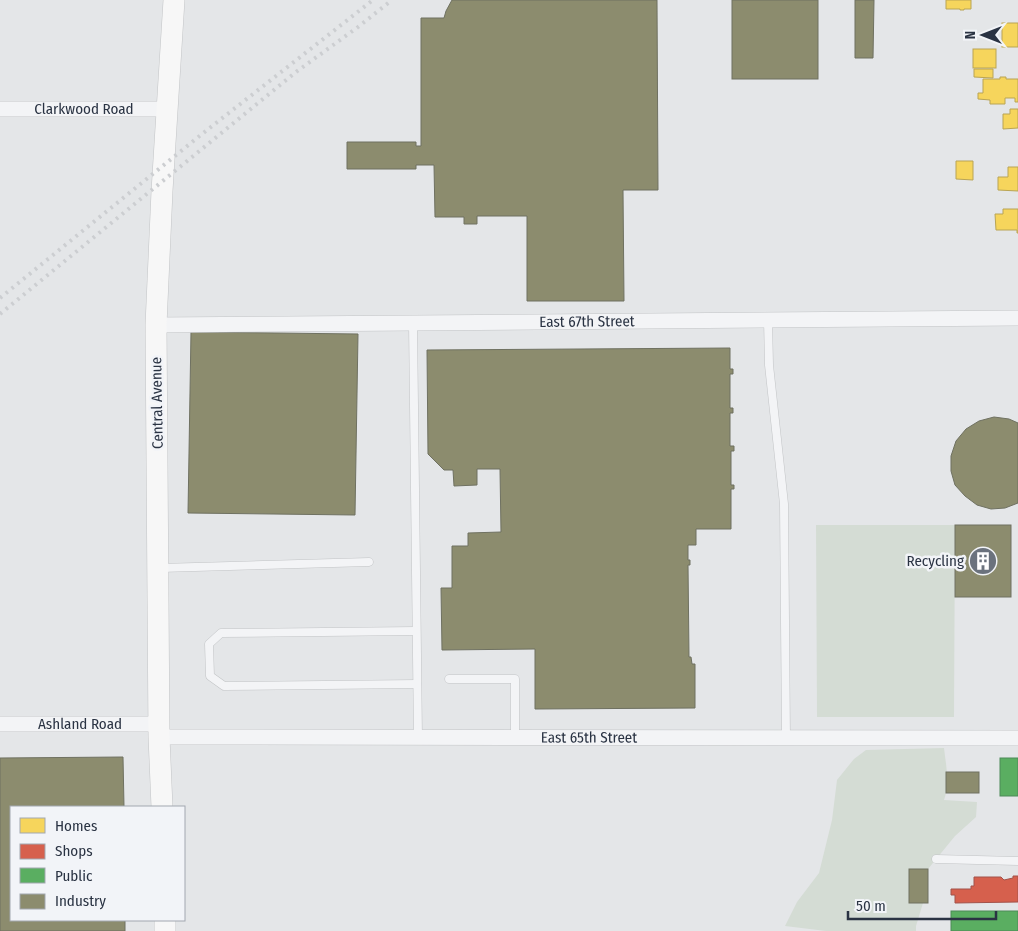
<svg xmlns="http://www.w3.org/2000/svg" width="1018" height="931" font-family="'Fira Sans Condensed',sans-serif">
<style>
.green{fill:#d4dcd4}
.homes{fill:#f6d55c;stroke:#b9a454}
.shops{fill:#d6604d;stroke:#a2524a}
.public{fill:#5aae61;stroke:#4c8958}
.industry{fill:#8c8c6e;stroke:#6f7161}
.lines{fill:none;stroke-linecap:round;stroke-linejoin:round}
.lane-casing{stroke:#c2c4c6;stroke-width:9}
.street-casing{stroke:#c2c4c6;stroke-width:16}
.secondary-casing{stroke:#c2c4c6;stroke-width:22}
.lane{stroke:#f3f4f6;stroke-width:8}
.street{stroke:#f3f4f6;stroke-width:15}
.secondary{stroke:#f7f7f7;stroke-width:21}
.rail{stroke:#ccced1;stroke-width:4;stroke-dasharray:2.5 5;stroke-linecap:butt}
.labels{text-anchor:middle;stroke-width:5;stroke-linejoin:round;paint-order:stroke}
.street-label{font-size:15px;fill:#2a3343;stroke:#f2f4f8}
.poi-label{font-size:15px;fill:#2a3343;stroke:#f2f4f8;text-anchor:end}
</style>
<rect width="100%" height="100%" fill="#e4e6e8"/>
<g class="green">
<path d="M816 525H955L954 717H817Z"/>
<path d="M944 748C946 765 950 784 944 800L977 802 976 817 955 836 928 869H909V903H923L916 926V931H826L785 926 797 902 819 873 832 820 837 780 854 759 866 750Z"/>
</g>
<g class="homes">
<path d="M946 0H971V9H964V10H960V9H946Z"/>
<rect x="1002" y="23" width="16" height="24"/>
<rect x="973" y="49" width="23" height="19"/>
<path d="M974 69H993V78L974 77Z"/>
<path d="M1000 77H1006V79H1018V102H1015V98H1005V104H990V100L978 99V93H983V79H1000Z"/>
<path d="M1010 109H1018V128L1003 129V114H1010Z"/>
<path d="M956 161H973V180L956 179Z"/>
<path d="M1008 167H1018V191L998 190V177H1008Z"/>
<path d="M1003 209H1018V233H1017V230H996L995 214H1003Z"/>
</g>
<path class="shops" d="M1013 876H1018V902L955 903V895H951V889H971V886H974V877H1001L1004 880 1013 878Z"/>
<g class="public">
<rect x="1000" y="758" width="18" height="38"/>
<rect x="951" y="911" width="67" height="20"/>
</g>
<g class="industry">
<path d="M452 0H657L658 190H623L624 301H527V216H477V224H464V217H435L434 165H416V169H347V142H416V146H421V18H444L446 11Z"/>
<rect x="732" y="0" width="86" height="79"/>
<path d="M855 0H874L873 58H855Z"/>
<path d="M191 332 358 334 355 515 188 513Z"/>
<path d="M730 348V369H733V374H730V408H733V413H730V446H734V451H731V485H734V489H731V529H696V545H688V560H690V565H688L689 657H691L692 664H695V708L535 709V649L442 650 441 588H452V546H468V533L501 532 500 469H477V485L454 486 453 470H444L428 454 427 350Z"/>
<path d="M994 417 1009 419 1018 423V503L1005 508 991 509 977 505 965 496 955 485 951 471V456L956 441 966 429 979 421Z"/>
<rect x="955" y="525" width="56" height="72"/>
<path d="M123 757 124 807H11V920H125V931H0V758Z"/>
<rect x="946" y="772" width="33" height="21"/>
<rect x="909" y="869" width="19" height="34"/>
</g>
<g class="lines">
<defs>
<g id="lane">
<path d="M768 320 769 365 784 504 786 738"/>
<path d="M413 323 418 738"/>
<path d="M160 568 369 562"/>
<path d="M416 631 221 633 209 644 210 676 224 686 417 684"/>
<path d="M449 679H515V738"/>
<path d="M936 859 1018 861"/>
</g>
<g id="street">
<path id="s1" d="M0 109H167"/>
<path id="s2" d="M156 325 1018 318"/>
<path id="s3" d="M0 724H159"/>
<path id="s4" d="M159 737 1018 738"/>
</g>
<g id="secondary">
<path d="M162 807 159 737 156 325 162 191 174 0"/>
<path d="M165 920V931"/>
</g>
</defs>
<use href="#lane" class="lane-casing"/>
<use href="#street" class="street-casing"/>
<use href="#secondary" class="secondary-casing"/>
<use href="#lane" class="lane"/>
<use href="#street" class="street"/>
<use href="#secondary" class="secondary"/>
<g class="rail">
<path d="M0 298 202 134 373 0"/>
<path d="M0 314 296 72 358 27 392 0"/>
</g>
</g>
<defs>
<symbol id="building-disc" viewBox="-11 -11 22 22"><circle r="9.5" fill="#6b727d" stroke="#f2f4f8"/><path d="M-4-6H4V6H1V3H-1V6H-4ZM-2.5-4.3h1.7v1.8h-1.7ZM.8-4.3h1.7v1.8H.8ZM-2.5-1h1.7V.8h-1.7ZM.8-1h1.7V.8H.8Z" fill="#fff"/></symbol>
</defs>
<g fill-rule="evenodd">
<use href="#building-disc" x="967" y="545" width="32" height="32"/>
</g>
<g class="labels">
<g class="street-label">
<text dy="5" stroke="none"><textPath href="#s1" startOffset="84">Clarkwood Road</textPath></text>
<text dy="5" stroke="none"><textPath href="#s2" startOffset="431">East 67th Street</textPath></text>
<text transform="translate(157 403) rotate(-91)" y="5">Central Avenue</text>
<text dy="5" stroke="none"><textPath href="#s3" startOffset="80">Ashland Road</textPath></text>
<text dy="5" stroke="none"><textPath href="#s4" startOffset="430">East 65th Street</textPath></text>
</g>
<g class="poi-label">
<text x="964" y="566">Recycling</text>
</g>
</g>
<rect x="10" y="806" width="175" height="115" fill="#f2f4f8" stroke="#a2a7b0"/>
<rect x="20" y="818" width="25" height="15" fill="#f6d55c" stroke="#a2a7b0"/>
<text x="55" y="831" font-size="15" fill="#2a3343">Homes</text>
<rect x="20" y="844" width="25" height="15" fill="#d6604d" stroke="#a2a7b0"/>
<text x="55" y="856" font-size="15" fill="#2a3343">Shops</text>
<rect x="20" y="868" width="25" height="15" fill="#5aae61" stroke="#a2a7b0"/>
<text x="55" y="881" font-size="15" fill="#2a3343">Public</text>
<rect x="20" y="894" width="25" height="15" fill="#8c8c6e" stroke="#a2a7b0"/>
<text x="55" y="906" font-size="15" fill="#2a3343">Industry</text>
<g transform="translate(983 35) rotate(270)" stroke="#f2f4f8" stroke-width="4" paint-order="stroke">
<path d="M0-4L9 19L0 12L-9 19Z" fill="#2a3343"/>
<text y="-8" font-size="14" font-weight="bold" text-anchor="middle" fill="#2a3343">N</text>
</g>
<path d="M848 911v8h148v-8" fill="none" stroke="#2a3343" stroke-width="2.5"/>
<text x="856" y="911" font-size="15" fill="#2a3343" stroke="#f2f4f8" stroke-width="4" paint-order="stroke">50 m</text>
</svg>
